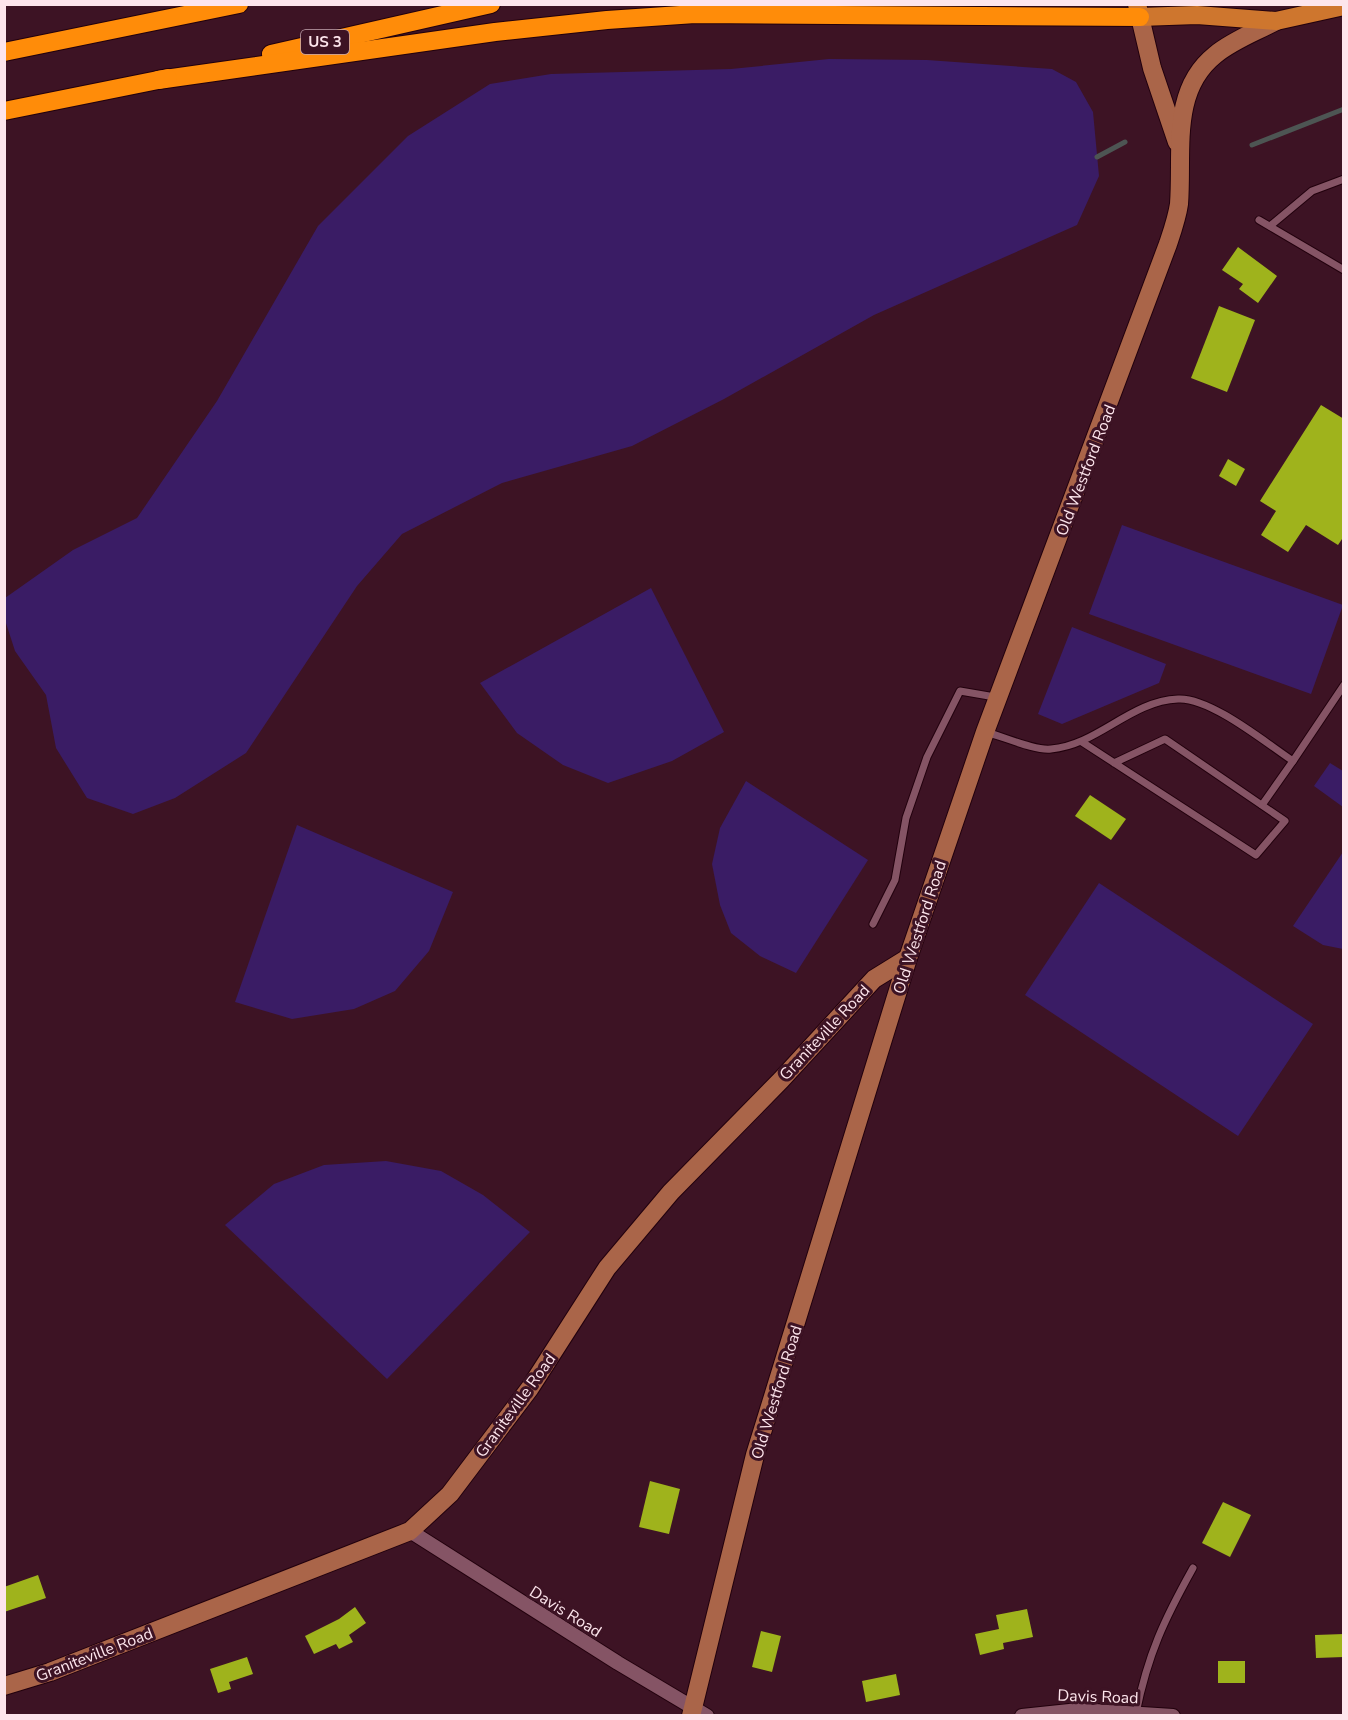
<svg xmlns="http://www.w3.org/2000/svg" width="1348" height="1720" font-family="'Nunito Sans',sans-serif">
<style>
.green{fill:#3a1c65}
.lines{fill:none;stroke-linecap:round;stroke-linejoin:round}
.stream{stroke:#4d5553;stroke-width:5}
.building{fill:#9fb31c}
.lane-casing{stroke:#22000d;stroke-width:9}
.street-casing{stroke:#22000d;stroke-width:16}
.secondary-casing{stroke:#22000d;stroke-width:20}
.primary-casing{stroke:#22000d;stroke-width:20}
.highway-casing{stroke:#22000d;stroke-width:20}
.lane{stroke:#855465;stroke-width:7}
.street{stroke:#855465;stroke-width:14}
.secondary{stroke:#aa6549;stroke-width:18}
.primary{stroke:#ce762e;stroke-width:18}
.highway{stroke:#ff8c09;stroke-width:18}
.labels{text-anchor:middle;stroke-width:6;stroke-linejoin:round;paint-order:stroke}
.shield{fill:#3d1324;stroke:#c3a6b0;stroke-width:1.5}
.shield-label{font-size:15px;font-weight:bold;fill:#fde5ec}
.street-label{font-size:16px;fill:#fde5ec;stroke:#3d1324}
</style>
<rect width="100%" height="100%" fill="#3d1324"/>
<g class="green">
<path d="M829 59 927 60 1052 69 1076 82 1093 112 1099 176 1077 225 874 315 724 399 632 446 502 483 402 534 357 586 246 753 175 798 133 814 87 798 56 748 46 695 15 651 5 620V598L73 550 137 518 217 401 318 226 408 136 490 84 551 74 731 69Z"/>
<path d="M1122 525 1343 605 1311 694 1089 614Z"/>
<path d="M651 588 724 732 672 761 608 783 563 765 517 733 480 683Z"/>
<path d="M1072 627 1166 664 1159 683 1062 724 1038 714Z"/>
<path d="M1330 763 1343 771V807L1314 786Z"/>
<path d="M746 781 868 860 796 973 760 956 731 933 720 905 712 864 720 828Z"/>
<path d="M297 825 453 892 429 951 395 991 354 1009 292 1019 235 1002Z"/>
<path d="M1343 852V949L1323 945 1293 926Z"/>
<path d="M1099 883 1313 1024 1238 1136 1025 995Z"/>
<path d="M386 1161 441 1171 483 1195 530 1232 387 1379 225 1225 274 1184 324 1165Z"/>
</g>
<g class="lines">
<g class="stream">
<path d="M1252 145 1344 109"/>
<path d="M1097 157 1125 142"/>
</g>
</g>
<g class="building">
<path d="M1238 247 1277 276 1258 303 1239 289 1243 284 1222 270Z"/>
<path d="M1219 306 1255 320 1227 392 1191 378Z"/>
<path d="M1321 405 1344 419V536L1338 545 1306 525 1288 552 1261 535 1276 511 1260 501Z"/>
<path d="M1228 459 1245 469 1236 486 1219 476Z"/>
<path d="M1090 795 1126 819 1111 840 1075 816Z"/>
<path d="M650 1481 680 1489 669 1534 639 1527Z"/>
<path d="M1223 1502 1251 1515 1230 1557 1202 1543Z"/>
<path d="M38 1575 46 1598 4 1612V1587Z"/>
<path d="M355 1607 366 1623 349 1635 353 1642 339 1649 336 1644 314 1654 305 1636 339 1619Z"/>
<path d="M1027 1609 1033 1637 1003 1643 1004 1649 980 1655 975 1634 999 1629 996 1615Z"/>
<path d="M761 1631 781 1636 772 1672 752 1667Z"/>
<path d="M1344 1634V1657L1316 1658 1315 1635Z"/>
<path d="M247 1657 253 1674 229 1682 231 1689 218 1693 210 1669Z"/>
<rect x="1218" y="1661" width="27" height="22"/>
<path d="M896 1674 900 1695 866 1702 862 1681Z"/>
</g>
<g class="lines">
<defs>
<g id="lane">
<path d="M1259 220 1344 270"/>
<path d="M1270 226 1312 191 1344 179"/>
<path d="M985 732C1002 736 1035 751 1051 749 1098 745 1130 701 1178 699 1210 697 1266 743 1293 761L1344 685"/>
<path d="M1082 742 1256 855 1285 821 1165 739 1114 763"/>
<path d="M1262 805 1293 761"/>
<path d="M873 924 895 880 906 818 927 757 960 691 995 697"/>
<path d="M1136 1713C1148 1654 1164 1620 1193 1568"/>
</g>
<g id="street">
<path d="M410 1531 618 1663 707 1716"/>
<path d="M1022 1716 1079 1710 1173 1716"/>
</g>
<g id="secondary">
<path d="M1140 17 1152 68 1177 142"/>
<path d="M4 1686 50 1672 410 1531 450 1494 530 1388 607 1268 671 1192 781 1080 874 979 908 958"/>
<path d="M691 1716 755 1455 908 958 985 732 1168 244C1172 232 1177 218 1179 204 1183 152 1170 91 1215 55 1233 40 1256 32 1276 21"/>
</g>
<path id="primary" d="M1137 4 1140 17 1197 15 1276 21 1344 6"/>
<g id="highway">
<path d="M4 52 239 4"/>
<path d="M271 54 491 4"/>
<path d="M158 80 495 32 607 20 695 14 1140 17"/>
<path d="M4 111 168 78"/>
</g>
</defs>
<use href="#lane" class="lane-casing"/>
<use href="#street" class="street-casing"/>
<use href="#secondary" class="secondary-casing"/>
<use href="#primary" class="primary-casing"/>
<use href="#highway" class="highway-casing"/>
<use href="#lane" class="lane"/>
<use href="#street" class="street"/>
<use href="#secondary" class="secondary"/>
<use href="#primary" class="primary"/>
<use href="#highway" class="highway"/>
</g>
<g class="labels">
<rect class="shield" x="301" y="30" width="48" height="24" rx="4.5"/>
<g class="shield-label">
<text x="325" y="47">US 3</text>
</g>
<g class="street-label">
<text transform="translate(1085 470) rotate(-69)" y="6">Old Westford Road</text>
<text transform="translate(919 927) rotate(-72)" y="6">Old Westford Road</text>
<text transform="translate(824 1032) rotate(-47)" y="6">Graniteville Road</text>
<text transform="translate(776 1392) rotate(-73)" y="6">Old Westford Road</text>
<text transform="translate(515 1405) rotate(-54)" y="6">Graniteville Road</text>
<text transform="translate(566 1611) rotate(32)" y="6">Davis Road</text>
<text transform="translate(94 1654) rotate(-21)" y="6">Graniteville Road</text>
<text transform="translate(1098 1696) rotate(2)" y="6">Davis Road</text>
</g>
</g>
<rect width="1348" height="1720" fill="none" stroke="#fde5ec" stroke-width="12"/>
</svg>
